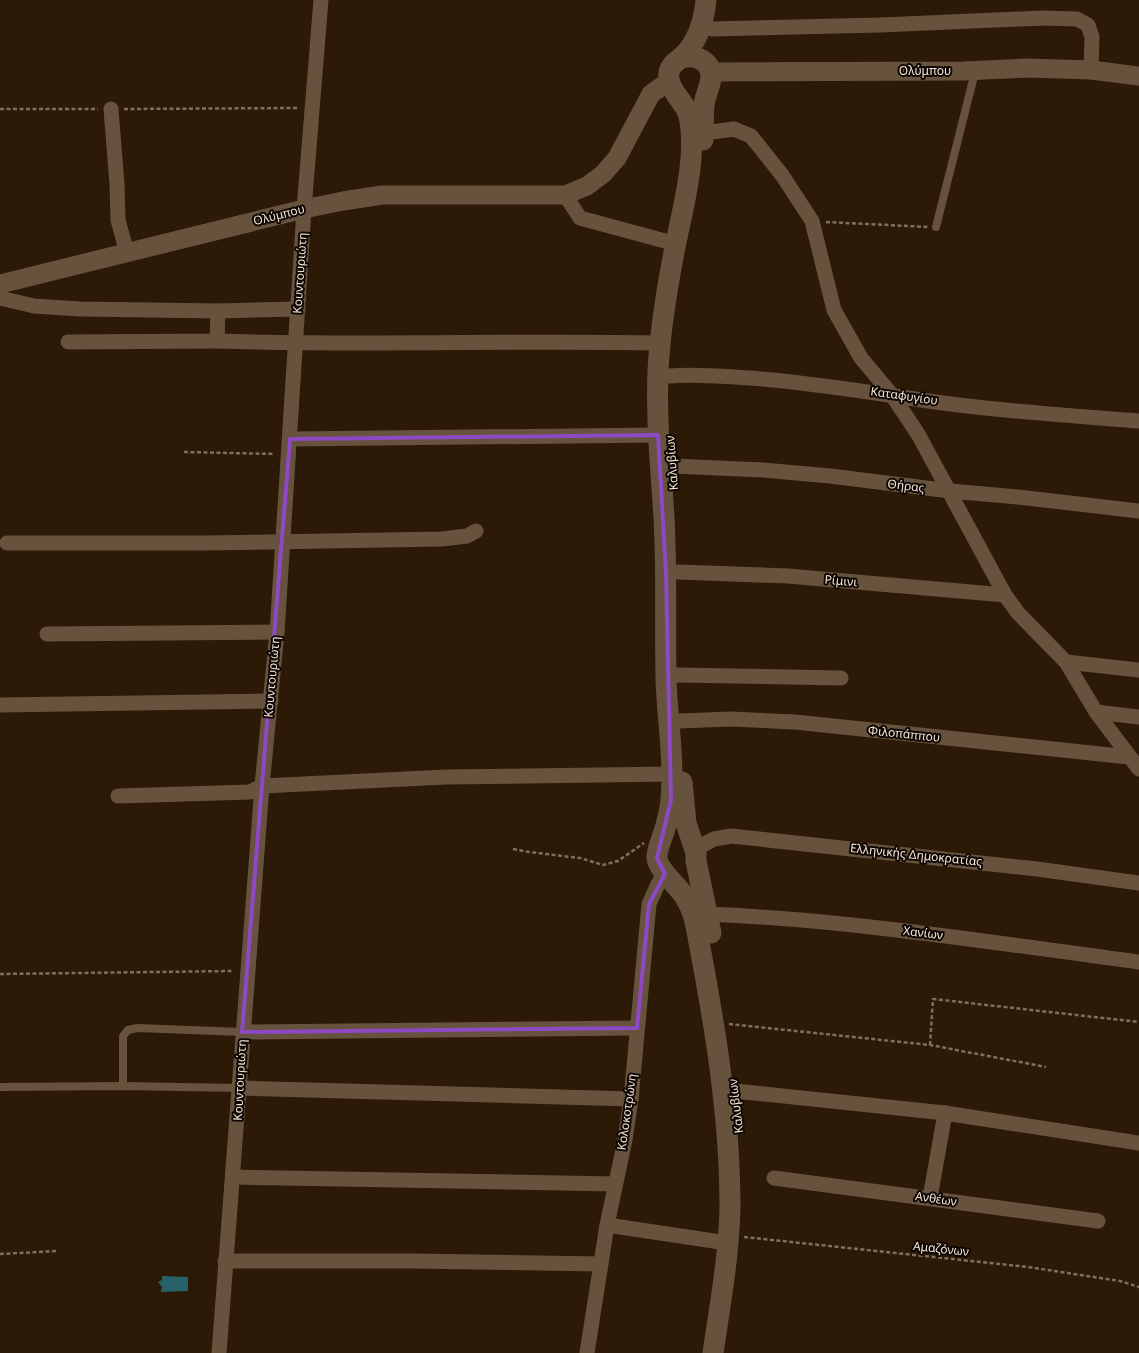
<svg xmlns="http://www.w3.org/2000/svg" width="1139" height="1353" font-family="'Noto Sans',sans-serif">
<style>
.water{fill:#266267}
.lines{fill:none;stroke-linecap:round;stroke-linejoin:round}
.path{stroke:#806f5f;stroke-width:2.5;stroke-dasharray:4 2.5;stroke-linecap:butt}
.service{stroke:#67523e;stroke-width:8}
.minor{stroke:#67523e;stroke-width:15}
.tertiary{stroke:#67523e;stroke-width:19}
.secondary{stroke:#67523e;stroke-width:21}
.marked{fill:none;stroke:#8d48c3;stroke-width:4;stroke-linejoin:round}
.labels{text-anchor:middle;stroke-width:4;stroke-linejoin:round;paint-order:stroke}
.street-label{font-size:12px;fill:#f3e6da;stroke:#0e0602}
</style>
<rect width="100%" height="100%" fill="#2c1906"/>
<path class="water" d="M162 1276 188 1277V1291L161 1292 162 1287 158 1282 162 1280Z"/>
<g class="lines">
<g class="path">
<path d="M0 109H98"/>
<path d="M124 109 298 108"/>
<path d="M826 222 928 227"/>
<path d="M184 452 275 454"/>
<path d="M513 849 529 852 580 858 603 865 618 861 644 843"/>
<path d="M0 974 234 971"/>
<path d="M729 1024 930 1045 1046 1067"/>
<path d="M930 1045 933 999 1139 1022"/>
<path d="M744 1237 1028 1267 1120 1281 1139 1287"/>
<path d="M0 1254 57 1251"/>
</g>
<g class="service">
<path d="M936 227 975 72"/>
<path d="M123 1086V1036L128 1030 137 1028 242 1032"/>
<path d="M0 1087 123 1086 240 1088"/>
</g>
<g class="minor">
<path d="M712 29 881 25 1043 18 1077 19 1088 25 1092 37 1091 70"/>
<path d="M111 109 117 184 118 220 127 253"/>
<path d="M703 133 734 129 751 136 782 175 812 221 834 310 861 358 892 395 918 434 1005 595 1018 613 1066 662 1096 712 1139 769"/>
<path d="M565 195 580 218 676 244"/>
<path d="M0 298 34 306 80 309 218 311 298 309"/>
<path d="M217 341C364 346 512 340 660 343"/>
<path d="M68 342 217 341 218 311"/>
<path d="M669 376C696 374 722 376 749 378 803 382 855 390 908 398 984 410 1062 415 1139 421"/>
<path d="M290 439 658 435"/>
<path d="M672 466 763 470 830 476 950 491 1018 497 1139 511"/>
<path d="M7 543H205L442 539 467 536 476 531"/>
<path d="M678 572 788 576 1005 595"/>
<path d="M47 634 277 632"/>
<path d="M1066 662 1139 670"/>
<path d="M677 675 841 678"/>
<path d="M0 705 271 701"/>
<path d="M1096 712 1139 717"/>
<path d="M679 721 731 719 795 722 1129 757"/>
<path d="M118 796 250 792 262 786 446 777 672 774"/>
<path d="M695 849 714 839 731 836 1037 869 1139 883"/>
<path d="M707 914C852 920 995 943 1139 962"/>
<path d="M242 1032 637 1028"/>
<path d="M240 1088 631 1099"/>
<path d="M735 1091 945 1113 1139 1143"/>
<path d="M233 1177 615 1184"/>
<path d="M774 1178 1098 1221"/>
<path d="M930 1198 945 1113"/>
<path d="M607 1225 727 1243"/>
<path d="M225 1261H412L601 1264"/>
<path d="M219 1353 262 786 277 632 304 209 321 0"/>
<path d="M587 1353 607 1225 625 1140 631 1099 649 904 658 884 665 874"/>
</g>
<g class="tertiary">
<path d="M710 72 963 71 1028 68 1091 70 1139 76"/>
<path d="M0 284 304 209 343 201 382 195H565L587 186 603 174 617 158 651 94 669 81"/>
</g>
<g class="secondary">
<path d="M706 0C704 21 698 42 682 57 676 62 671 64 669 72 666 89 685 101 689 116 692 129 692 144 691 158 689 188 681 217 675 247 667 288 660 329 658 371 656 421 661 469 664 518 667 572 665 625 666 679 667 711 672 744 672 777 672 793 671 809 666 825 664 834 656 850 657 858 658 870 678 886 685 897 693 909 696 923 698 937 715 1026 730 1116 730 1207 729 1256 720 1305 713 1353"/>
<path d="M681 58C696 54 712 61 711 78 710 87 705 96 704 105 703 116 703 128 703 140"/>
<path d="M682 782 686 823 696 853V861L711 933"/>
</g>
</g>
<path class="marked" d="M658 435 666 573 671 800 657 858 665 874 649 904 637 1028 242 1032 290 439Z"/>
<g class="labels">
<g class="street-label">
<text x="925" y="75">Ολύμπου</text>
<text transform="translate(279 215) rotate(-14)" y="4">Ολύμπου</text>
<text transform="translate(300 273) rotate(-86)" y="4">Κουντουριώτη</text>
<text transform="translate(904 396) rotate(8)" y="4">Καταφυγίου</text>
<text transform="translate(672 463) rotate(-94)" y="4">Καλυβίων</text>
<text transform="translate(906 486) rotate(7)" y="4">Θήρας</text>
<text transform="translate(841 581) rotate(5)" y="4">Ρίμινι</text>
<text transform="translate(272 677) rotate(-85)" y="4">Κουντουριώτη</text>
<text transform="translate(904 734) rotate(6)" y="4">Φιλοπάππου</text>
<text transform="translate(916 855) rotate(6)" y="4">Ελληνικής Δημοκρατίας</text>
<text transform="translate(923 933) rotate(7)" y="4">Χανίων</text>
<text transform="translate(240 1080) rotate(-87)" y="4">Κουντουριώτη</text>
<text transform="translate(736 1106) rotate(-97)" y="4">Καλυβίων</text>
<text transform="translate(627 1112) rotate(-82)" y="4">Κολοκοτρώνη</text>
<text transform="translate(936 1199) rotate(8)" y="4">Ανθέων</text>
<text transform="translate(941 1249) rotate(6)" y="4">Αμαζόνων</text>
</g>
</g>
</svg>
